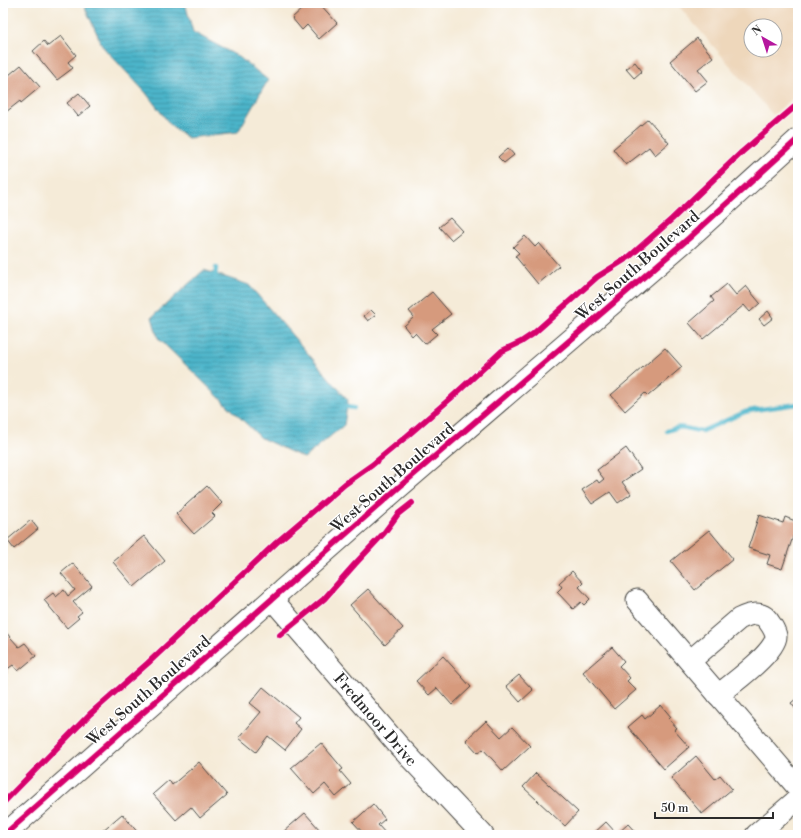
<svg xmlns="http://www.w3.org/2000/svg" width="801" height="838" font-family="'Libre Bodoni',serif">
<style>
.built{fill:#eed7bb;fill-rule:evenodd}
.water{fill:url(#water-rules);stroke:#3c707a}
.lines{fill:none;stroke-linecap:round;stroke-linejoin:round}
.stream{stroke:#4cb5ca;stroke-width:4.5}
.building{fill:#d69a7d}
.minor-casing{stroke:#494845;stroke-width:23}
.minor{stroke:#fff;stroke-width:21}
.cycleway-casing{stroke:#fff;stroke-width:8}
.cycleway{stroke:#d6006c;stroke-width:6}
.labels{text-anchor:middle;stroke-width:3;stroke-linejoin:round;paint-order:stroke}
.street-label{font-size:16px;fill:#2b2b2b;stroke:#fff}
</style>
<defs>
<pattern id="water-rules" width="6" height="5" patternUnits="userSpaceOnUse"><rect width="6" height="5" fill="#4cb5ca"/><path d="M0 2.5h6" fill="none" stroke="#3f93a4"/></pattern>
</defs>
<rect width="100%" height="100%" fill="#fff"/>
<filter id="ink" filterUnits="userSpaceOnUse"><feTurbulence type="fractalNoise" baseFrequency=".025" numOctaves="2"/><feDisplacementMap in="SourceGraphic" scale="8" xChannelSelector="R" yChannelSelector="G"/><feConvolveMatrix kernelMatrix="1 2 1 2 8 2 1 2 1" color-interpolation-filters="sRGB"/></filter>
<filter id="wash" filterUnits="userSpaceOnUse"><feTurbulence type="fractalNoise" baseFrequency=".012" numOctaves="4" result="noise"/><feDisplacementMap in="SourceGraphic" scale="16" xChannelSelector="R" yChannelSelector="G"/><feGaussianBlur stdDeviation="0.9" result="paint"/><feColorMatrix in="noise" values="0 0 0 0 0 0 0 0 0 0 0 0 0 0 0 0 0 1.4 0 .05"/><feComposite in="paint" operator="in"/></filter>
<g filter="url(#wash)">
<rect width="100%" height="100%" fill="#f5ebd8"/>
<path class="built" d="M676 3H798V94L773 115ZM751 26H775V50H751Z"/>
<g class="water">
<path d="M83 3H185L193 32 239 57 268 80 238 132 188 138 172 127 146 93 103 47Z"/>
<path d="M204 270 249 285 348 400 344 425 304 458 261 438 158 338 152 317Z"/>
</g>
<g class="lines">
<g class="stream">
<path d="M215 279 216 268"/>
<path d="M341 406 354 408"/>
<path d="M667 431C686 423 686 431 702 431L745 412 754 410 798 404"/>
</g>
</g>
<g id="blocks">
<g class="building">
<path d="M302 3H319L337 23 319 39 307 25 302 30 292 18 303 8 300 5Z"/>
<path d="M61 36 76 55 68 62 73 68 57 80 33 51 44 41 48 46Z"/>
<path d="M697 38 713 57 698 69 708 81 695 91 670 61Z"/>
<path d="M635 62 642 71 634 78 626 69Z"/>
<path d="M21 65 40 87 21 103 20 101 6 112 3 109V88L6 85 3 80Z"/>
<path d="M79 93 90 106 78 116 67 103Z"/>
<path d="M648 119 669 143 655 155 649 147 626 165 613 149Z"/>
<path d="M508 148 514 155 504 163 498 157Z"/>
<path d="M450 218 462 231 451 240 439 227Z"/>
<path d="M525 236 535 247 539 243 559 266 538 284 515 256 519 253 513 247Z"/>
<path d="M727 284 736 295 746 286 760 303 750 312 744 305 703 339 689 323 714 301 711 297Z"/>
<path d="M432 292 451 314 432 329 437 334 425 344 415 333 412 336 404 326 414 317 409 311Z"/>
<path d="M371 310 376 315 368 321 364 316Z"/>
<path d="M768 311 773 318 764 325 759 319Z"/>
<path d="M665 348 682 367 648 396 645 393 625 411 611 395Z"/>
<path d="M626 448 641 469 622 482 631 494 618 503 610 492 592 504 582 490 597 480 599 483 604 479 597 470Z"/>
<path d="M207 486 222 503 212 513 215 516 194 534 176 514Z"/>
<path d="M759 515 783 523 785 517 798 522V535L794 534 782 569 767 564 770 555 748 548Z"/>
<path d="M31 520 38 529 14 549 7 540Z"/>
<path d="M709 530 733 559 695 590 671 561Z"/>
<path d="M144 536 165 561 134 587 113 562Z"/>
<path d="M73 563 92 586 73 602 82 612 77 616 79 618 67 628 44 600 53 593 56 597 64 590 68 596 75 590 61 573Z"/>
<path d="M572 571 583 583 579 587 590 599 584 605 581 602 573 609 557 592 562 587 559 583Z"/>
<path d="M368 589 403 628 385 645 350 605Z"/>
<path d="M3 629 19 647 25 643 36 656 18 671 13 665 6 670 8 672 3 676Z"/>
<path d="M612 647 624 661 619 666 630 678 627 681 636 690 614 709 583 672Z"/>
<path d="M443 656 471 687 452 705 437 688 429 695 416 681Z"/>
<path d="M519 675 533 690 520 702 506 686Z"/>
<path d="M263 687 299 717 294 723 301 729 285 750 268 736 256 752 239 738 261 712 250 703Z"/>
<path d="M798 697V712L791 703Z"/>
<path d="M661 705 671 717 669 719 677 728 674 730 689 747 664 769 628 727 642 715 645 719Z"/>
<path d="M486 721 501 737 512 727 530 746 503 771 483 749 478 753 466 740Z"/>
<path d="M321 743 343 769 340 771 351 784 336 797 325 784 314 794 291 768Z"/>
<path d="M696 756 715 779 720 775 732 789 702 814 671 778Z"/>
<path d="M199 762 227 795 200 818 191 807 176 820 153 794 169 780 172 785Z"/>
<path d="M536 773 578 812 565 826 523 787Z"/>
<path d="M373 804 385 819 378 825 387 835H365L353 822Z"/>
<path d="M305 813 320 830 315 835H286L283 832Z"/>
<path d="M122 814 140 835H105L102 831Z"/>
<path d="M606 822 617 834 628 824 638 835H592Z"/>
</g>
</g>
</g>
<g filter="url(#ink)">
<use href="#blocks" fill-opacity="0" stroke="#494845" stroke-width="1"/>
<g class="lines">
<defs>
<g id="minor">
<path d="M272 599 399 746 483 835"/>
<path d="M637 600 798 788"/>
<path d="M690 661 739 619C747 615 757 611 765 617 769 621 775 630 776 636 777 651 731 685 718 695"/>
<path d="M4 835 398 488 689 238 798 139"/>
<path d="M756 835 798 799"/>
</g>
</defs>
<use href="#minor" class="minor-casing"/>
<use href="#minor" class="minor"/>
<defs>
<g id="cycleway">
<path d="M280 635 324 599 355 564 384 533 398 514 412 503"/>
<path d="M3 803 90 714 148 663 276 543 345 484 372 465 407 436 451 398 502 351 521 342 533 334 597 277 629 257 672 219 742 152 798 104"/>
<path d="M4 835 398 488 689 238 798 139"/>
</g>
</defs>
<use href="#cycleway" class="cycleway-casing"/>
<use href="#cycleway" class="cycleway"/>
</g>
</g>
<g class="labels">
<g class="street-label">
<text transform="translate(637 265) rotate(-41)" y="6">West South Boulevard</text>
<text transform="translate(392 477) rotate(-41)" y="6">West South Boulevard</text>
<text transform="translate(148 690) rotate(-41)" y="6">West South Boulevard</text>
<text transform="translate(376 719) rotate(49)" y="6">Fredmoor Drive</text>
</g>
</g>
<rect width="801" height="838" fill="none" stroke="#fff" stroke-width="16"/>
<g transform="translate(763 38) rotate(321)"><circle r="19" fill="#ffffff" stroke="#aaaaaa"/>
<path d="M0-3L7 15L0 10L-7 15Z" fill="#b5179e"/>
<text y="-6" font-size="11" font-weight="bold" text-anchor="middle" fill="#2b2b2b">N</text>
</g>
<path d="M655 812v6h118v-6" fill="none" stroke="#2b2b2b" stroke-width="2"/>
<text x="661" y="812" font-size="12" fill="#2b2b2b" stroke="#ffffff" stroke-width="3" paint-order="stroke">50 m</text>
</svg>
